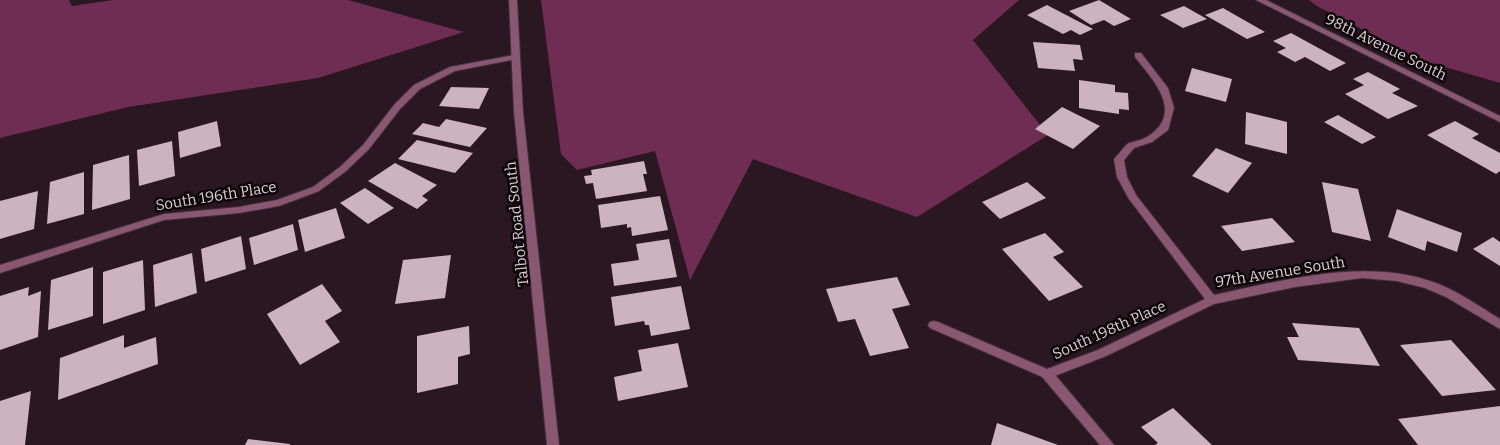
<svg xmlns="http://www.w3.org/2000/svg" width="1500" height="445" font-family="Bitter,serif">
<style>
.forest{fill:#702d53}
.building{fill:#ccb3bf}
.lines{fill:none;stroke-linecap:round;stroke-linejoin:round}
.service-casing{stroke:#43313a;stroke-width:2}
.minor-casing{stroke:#43313a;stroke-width:2}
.tertiary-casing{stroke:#43313a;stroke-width:2}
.service{fill:#895771;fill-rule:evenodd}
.minor{fill:#895771;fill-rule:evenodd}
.tertiary{fill:#895771;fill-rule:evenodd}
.labels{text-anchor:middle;stroke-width:5;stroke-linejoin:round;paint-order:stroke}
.street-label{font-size:15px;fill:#dbced4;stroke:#0d0609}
</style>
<rect width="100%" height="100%" fill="#2a1721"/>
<g class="forest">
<path d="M0 0H69L72 6 113 0H348L464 32 318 78 128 107 0 138Z"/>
<path d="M541 0H1019L973 40 1048 135 917 217 753 159 690 280 655 151 577 170 561 154Z"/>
<path d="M1309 0H1500V83L1421 60 1317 6Z"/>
</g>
<g class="building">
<path d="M1099 0 1131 19 1114 26 1104 20 1091 25 1069 11Z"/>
<path d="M1047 5 1093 29 1080 35 1071 30 1063 34 1027 15Z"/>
<path d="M1184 6 1207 19 1183 28 1160 15Z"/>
<path d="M1223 8 1265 32 1247 39 1205 15Z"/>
<path d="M1291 33 1346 63 1330 71 1305 57 1295 62 1277 52 1286 48 1273 41Z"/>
<path d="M1033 42 1080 45 1083 60 1073 59 1075 71 1038 68Z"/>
<path d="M1192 68 1232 79 1226 102 1185 91Z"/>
<path d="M1368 72 1400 89 1392 93 1418 106 1388 119 1345 94 1364 85 1353 79Z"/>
<path d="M1079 80 1115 85V92L1128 93 1129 110 1119 109V114L1079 108Z"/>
<path d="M451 87 489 88 479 109 439 106Z"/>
<path d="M1062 107 1100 126 1073 149 1035 129Z"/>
<path d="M1246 112 1287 122V154L1245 144Z"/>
<path d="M1338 115 1376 137 1362 144 1324 122Z"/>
<path d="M446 119 487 128 470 147 412 134 423 123 439 127Z"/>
<path d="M217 121 221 146 180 158 178 132Z"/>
<path d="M1455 121 1479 134 1472 138 1500 153V171L1496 174 1427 135Z"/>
<path d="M417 140 473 153 455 173 398 159Z"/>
<path d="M172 141 175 176 139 186 137 150Z"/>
<path d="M1216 148 1252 163 1228 193 1192 176Z"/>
<path d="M129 155 130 199 92 210 93 165Z"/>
<path d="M644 161 647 174H643L647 191 596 199 593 183 586 184 584 176 592 175 591 170Z"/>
<path d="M395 163 437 185 422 196 428 200 417 209 368 181Z"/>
<path d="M84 172V214L47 224 50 182Z"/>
<path d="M1027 182 1046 198 1000 219 982 202Z"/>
<path d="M1322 182 1358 189 1371 241 1332 232Z"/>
<path d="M365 188 394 208 368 224 340 203Z"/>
<path d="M38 191 34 229 0 239V201Z"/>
<path d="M660 196 668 230 632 236 631 227 627 228V224L601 228 598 205Z"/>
<path d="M336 208 345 238 305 252 298 220Z"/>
<path d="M1397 209 1462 233 1457 252 1427 241 1425 251 1388 237Z"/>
<path d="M1272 218 1295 242 1242 251 1221 226Z"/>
<path d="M293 224 298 250 254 265 249 238Z"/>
<path d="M1045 233 1064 252 1053 257 1083 287 1049 301 1002 249Z"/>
<path d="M241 236 246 269 205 282 201 249Z"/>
<path d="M1493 237 1500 242V266L1473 249Z"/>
<path d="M669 239 677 277 614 286 611 264 639 260 636 244Z"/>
<path d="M192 253 197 293 155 307 153 265Z"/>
<path d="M451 255 445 298 395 304 403 260Z"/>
<path d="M143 260 145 310 103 324V272Z"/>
<path d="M93 267V316L48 330 51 280Z"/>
<path d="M897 277 910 305 892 309 909 348 870 356 855 319 838 322 826 289Z"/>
<path d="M322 284 342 311 325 321 340 342 300 365 267 314Z"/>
<path d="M681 286 690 329 651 336 649 325H645L644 321 615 326 611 297Z"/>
<path d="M29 287 28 296 41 291 38 337 0 350V296Z"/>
<path d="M1292 323 1359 328 1380 366 1298 360 1287 337H1299Z"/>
<path d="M469 326 470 354 458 357V384L417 393V336Z"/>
<path d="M124 335V348L156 337 158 364 58 400 60 358Z"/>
<path d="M1451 340 1496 390 1442 396 1400 345Z"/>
<path d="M678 343 688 387 618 401 614 377 642 371 638 350Z"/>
<path d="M31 391 25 445H0V401Z"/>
<path d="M1500 406V445H1418L1398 419Z"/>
<path d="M1173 408 1212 445H1155L1158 443 1141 427Z"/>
<path d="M997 423 1058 445H991Z"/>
<path d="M248 439 290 444V445H245Z"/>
</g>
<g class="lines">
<defs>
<path id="service" d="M1047 369 1051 370 1114 445H1100L1043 378 1041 374 1043 370Z"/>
<g id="minor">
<path d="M1256 0H1266L1500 116V122Z"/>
<path d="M1135 53H1141L1168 88 1174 108 1168 130 1152 142 1134 148 1124 160 1127 177 1136 195 1214 295C1282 281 1362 258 1430 281 1455 289 1477 305 1500 319V329L1446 297 1425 288 1397 281 1362 278 1295 287 1214 304 1106 356 1047 379 930 328 928 325 930 322 934 321 938 322 1047 369 1098 350 1205 299 1129 199 1117 177 1114 159 1116 157C1120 153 1124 146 1129 143 1135 141 1142 140 1147 137 1185 113 1154 81 1135 57Z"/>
<path d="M514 55H517V59L455 71 420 89 400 109 369 149 346 171 319 191 279 206 239 213 164 220 0 273V265L164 214 239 207 277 200 313 187 340 167 363 145 394 105 414 85 450 67Z"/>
</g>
<path id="tertiary" d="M509 0H517L523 112 559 445H547L514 112Z"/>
</defs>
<use href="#service" class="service-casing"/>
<use href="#minor" class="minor-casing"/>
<use href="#tertiary" class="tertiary-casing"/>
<use href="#service" class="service"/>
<use href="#minor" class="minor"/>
<use href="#tertiary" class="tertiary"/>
</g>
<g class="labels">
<g class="street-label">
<text transform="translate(1386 47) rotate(26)" y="5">98th Avenue South</text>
<text transform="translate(216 196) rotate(-9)" y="5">South 196th Place</text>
<text transform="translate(517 224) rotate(-96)" y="5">Talbot Road South</text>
<text transform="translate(1280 272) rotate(-9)" y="5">97th Avenue South</text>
<text transform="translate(1109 330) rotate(-24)" y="5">South 198th Place</text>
</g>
</g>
</svg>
